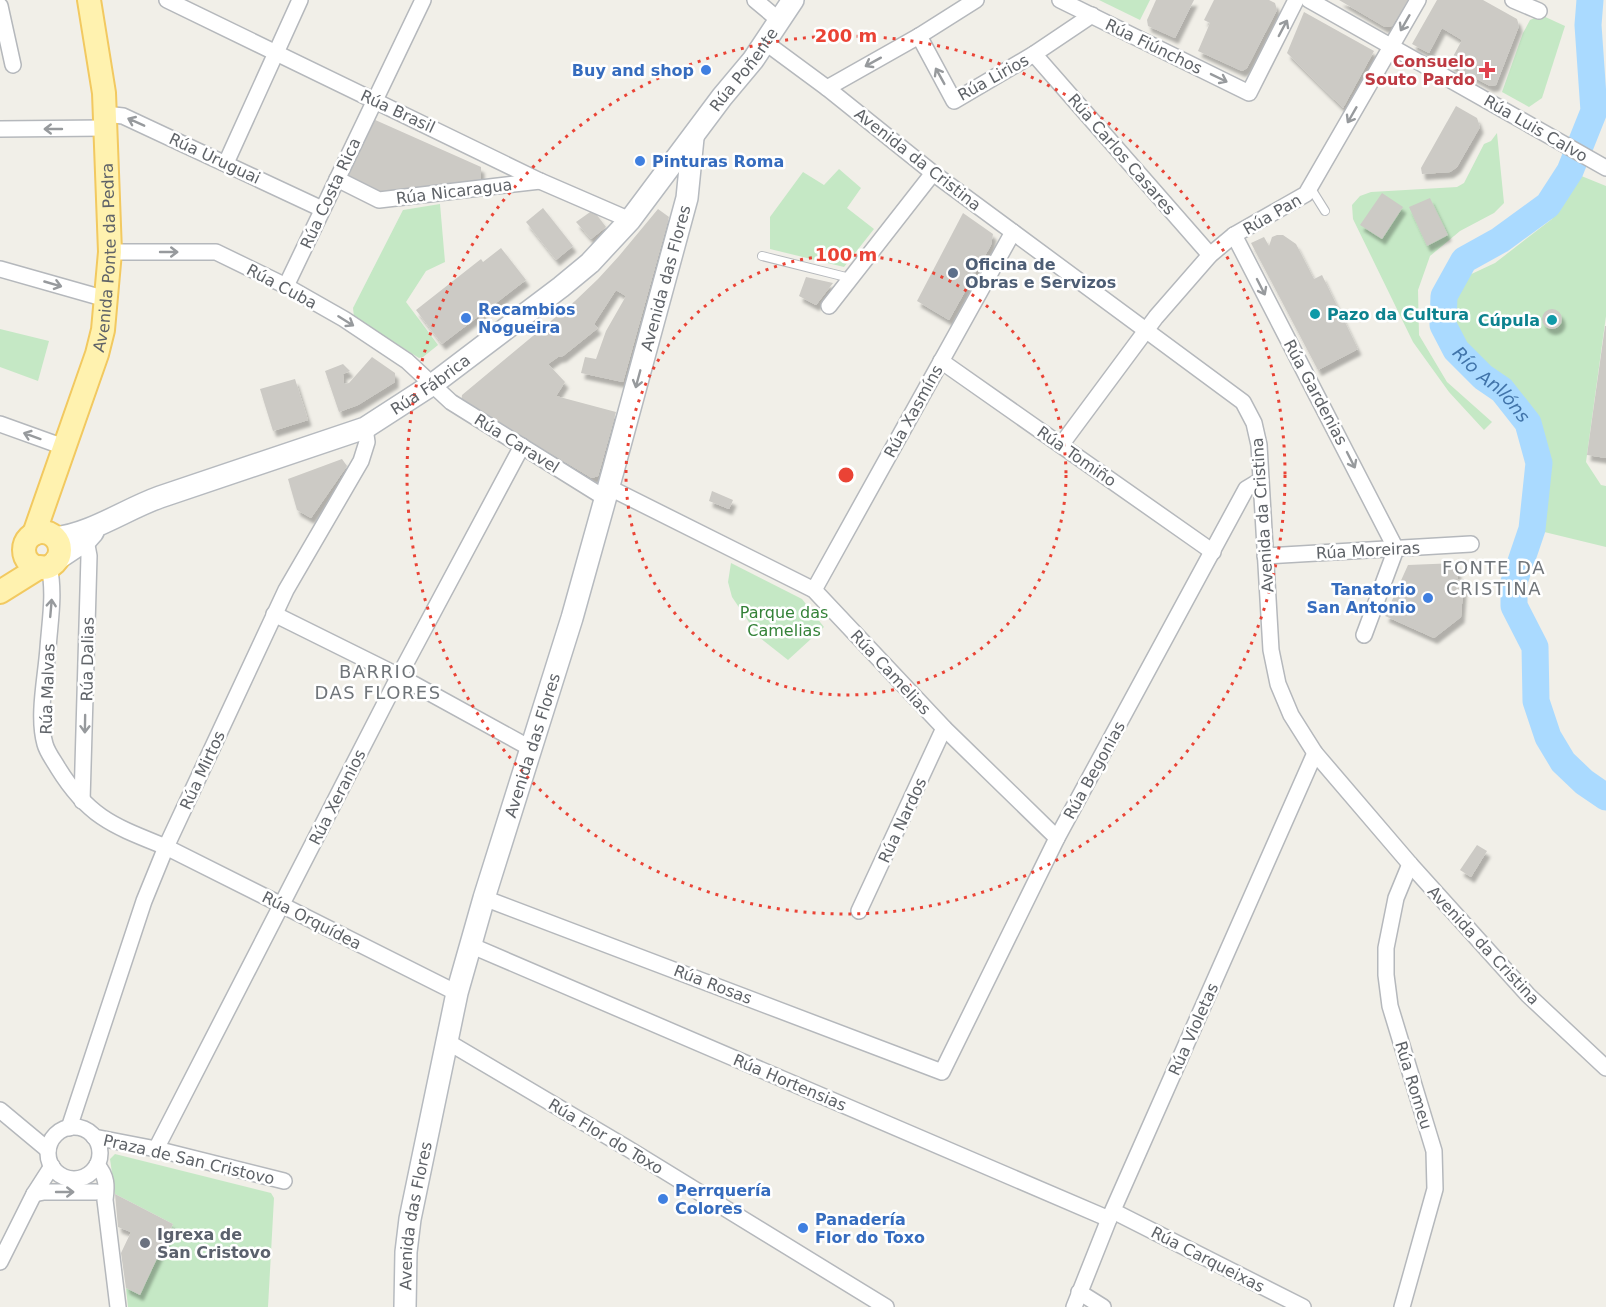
<svg xmlns="http://www.w3.org/2000/svg" width="1606" height="1307" font-family="'DejaVu Sans',sans-serif">
<style>
.green{fill:#c5e8c5}
.lines{fill:none;stroke-linecap:round;stroke-linejoin:round}
.river{stroke:#aadaff;stroke-width:27}
.building{fill:#cccac5;filter:url(#shadow)}
.lane-casing{stroke:#b5b8bc;stroke-width:10}
.street-casing{stroke:#b5b8bc;stroke-width:18}
.secondary-casing{stroke:#b6babf;stroke-width:24}
.primary-casing{stroke:#f2c960;stroke-width:26}
.lane{stroke:#fff;stroke-width:8}
.street{stroke:#fff;stroke-width:15}
.secondary{stroke:#fff;stroke-width:21}
.primary{stroke:#fff2af;stroke-width:22}
.oneway{stroke:#979a9d}
.ring{fill:none;stroke:#ea4335;stroke-width:3;stroke-dasharray:3 6}
.shop-dot{fill:#3f7fe0;stroke:#fff;stroke-width:2}
.health-dot{fill:#e0444e;stroke:#fff;stroke-width:2}
.service-dot{fill:#5c6f8a;stroke:#fff;stroke-width:2}
.culture-dot{fill:#0f9aa8;stroke:#fff;stroke-width:2}
.worship-dot{fill:#6b7280;stroke:#fff;stroke-width:2}
.labels{text-anchor:middle;stroke-width:5;stroke-linejoin:round;paint-order:stroke}
.street-label{font-size:16px;fill:#5f6368;stroke:#fff}
.health-label{font-size:16px;font-weight:bold;fill:#be3a42;stroke:#fff;text-anchor:end}
.shop-label{font-size:16px;font-weight:bold;fill:#366cbe;stroke:#fff;text-anchor:start}
.service-label{font-size:16px;font-weight:bold;fill:#4e5e75;stroke:#fff;text-anchor:start}
.culture-label{font-size:16px;font-weight:bold;fill:#0d838f;stroke:#fff;text-anchor:start}
.park-label{font-size:16px;fill:#348238;stroke:#fff}
.worship-label{font-size:16px;font-weight:bold;fill:#5b616d;stroke:#fff;text-anchor:start}
.water-label{font-size:18px;font-style:italic;fill:#4174aa;stroke:#fff}
.neighbourhood-label{font-size:18px;letter-spacing:1.5px;fill:#70757a;stroke:#fff}
.centre{fill:#ea4335;stroke:#fff;stroke-width:3}
.ring-label{font-size:18px;text-anchor:middle;font-weight:bold;fill:#ea4335;stroke:#fff;stroke-width:5;stroke-linejoin:round;paint-order:stroke}
</style>
<defs>
<filter id="shadow"><feDropShadow dx="3.5" dy="6" stdDeviation="1.5" flood-color="#0004"/></filter>
</defs>
<rect width="100%" height="100%" fill="#f1efe8"/>
<g class="green">
<path d="M1099 0H1150L1140 20Z"/>
<path d="M1541 15 1565 26 1542 98 1529 107 1502 92 1523 33 1530 20Z"/>
<path d="M1497 133 1504 203 1494 213 1460 231 1430 256 1418 290 1419 335 1447 382 1492 422 1484 430 1449 392 1413 342 1353 219 1352 205 1360 196 1371 192 1457 187 1464 183 1484 144 1491 141Z"/>
<path d="M839 169 861 188 847 208 874 229 844 267 770 249V217L803 172 824 185Z"/>
<path d="M1574 173 1606 186V316L1586 462 1601 485 1606 486V547L1532 529 1539 463 1528 423 1470 365 1453 321 1455 316 1457 294 1465 277 1495 263 1552 219Z"/>
<path d="M440 204 445 262 426 271 406 302 438 345 423 357 419 358 354 317 353 308 403 210Z"/>
<path d="M0 329 49 341 38 381 0 367Z"/>
<path d="M731 563 802 599 824 627 788 660 759 637 732 597 728 582Z"/>
<path d="M115 1154 271 1193 274 1198 268 1307H128L126 1288 140 1294 173 1224 115 1194 110 1159Z"/>
</g>
<g class="lines">
<path class="river" id="s1" d="M1590 0 1588 25 1594 111 1570 171 1548 205 1500 240 1464 260 1444 296 1443 325 1456 350 1483 377 1502 390 1528 423 1539 463 1532 529 1514 582V606L1535 647 1536 701 1548 737 1563 762 1584 782 1606 797"/>
</g>
<g class="building">
<path d="M1156 0H1194L1175 38 1148 26 1147 20Z"/>
<path d="M1214 0H1269L1275 3 1277 10 1247 68 1242 71 1198 51 1210 23 1204 20Z"/>
<path d="M1339 0H1408L1392 26 1385 27Z"/>
<path d="M1437 0H1483L1517 19 1519 26 1496 85 1490 86 1449 64 1462 40 1442 28 1429 53 1412 44Z"/>
<path d="M1304 12 1374 51 1343 108 1287 53Z"/>
<path d="M1456 106 1477 118 1480 127 1457 167 1450 172 1422 174 1421 168Z"/>
<path d="M373 119 481 167V179L382 192 347 175Z"/>
<path d="M1382 193 1403 207 1382 239 1360 225Z"/>
<path d="M1430 198 1448 235 1427 246 1409 207Z"/>
<path d="M543 208 573 246 556 260 526 222Z"/>
<path d="M658 209 669 217 623 382 581 373 585 357 596 359 606 331 626 296 616 290 594 324 598 328 563 356 558 357 548 364 565 382 556 396 616 412 598 476 592 478 507 427 461 403 462 395 575 301 598 279 619 256Z"/>
<path d="M593 210 606 227 591 239 576 222Z"/>
<path d="M963 213 993 234 991 245 949 320 917 301Z"/>
<path d="M1277 235H1283L1296 244 1314 279 1322 275 1358 349 1318 370 1251 243 1264 237 1269 246 1272 237Z"/>
<path d="M501 248 526 280 442 344 416 310 481 259 483 262Z"/>
<path d="M806 277 833 283 816 305 799 296Z"/>
<circle cx="1552" cy="319" r="10"/>
<path d="M1605 326H1606V458L1587 455Z"/>
<path d="M372 357 395 373V382L358 405 339 412 325 371 343 364 350 371 343 374 344 384 349 383Z"/>
<path d="M295 379 308 420 273 431 260 389Z"/>
<path d="M342 459 347 466 311 518 297 510 288 479Z"/>
<path d="M712 491 733 500 729 509 709 501Z"/>
<path d="M1457 563 1458 579H1464L1461 617 1434 638 1385 616 1408 565Z"/>
<path d="M1477 845 1487 851 1471 877 1460 870Z"/>
<path d="M115 1194 173 1224 140 1295 126 1288 121 1253 131 1232 118 1227Z"/>
</g>
<g class="lines">
<defs>
<g id="lane">
<path d="M1310 187 1325 211"/>
<path d="M762 256 850 278"/>
</g>
<g id="street">
<path d="M167 0 540 181 630 220"/>
<path d="M755 0 780 21"/>
<path d="M1060 0 1249 93 1296 0"/>
<path d="M1309 0 1606 168"/>
<path d="M1513 0 1539 11"/>
<path d="M0 6 13 65"/>
<path d="M919 36 954 101 1034 54 1092 15"/>
<path d="M766 43 827 88 933 173 1243 402 1254 423 1259 445 1271 650 1278 684 1291 715 1315 753 1410 864 1528 995 1606 1068"/>
<path d="M1034 54 1210 255"/>
<path d="M827 88 919 36 976 0"/>
<path d="M105 114 123 116 322 209"/>
<path d="M0 129 105 128"/>
<path d="M226 163 300 0"/>
<path d="M337 179 379 200 540 181"/>
<path d="M1234 235 1396 549 1364 635"/>
<path d="M110 252H216L286 286 344 319 407 361 451 402 605 498"/>
<path d="M0 269 106 299"/>
<path d="M286 286 423 0"/>
<path d="M829 306 933 173"/>
<path d="M941 361 1213 552"/>
<path d="M0 424 64 447"/>
<path d="M1061 445 1156 317 1210 255 1234 235 1306 194 1418 0"/>
<path d="M608 487 814 590 944 728 1057 838"/>
<path d="M1265 556 1471 544"/>
<path d="M49 566C55 593 50 620 48 648 46 677 37 716 45 744 47 752 54 761 58 768 89 818 114 826 166 847L457 993"/>
<path d="M814 590 1013 232"/>
<path d="M274 614 399 676 530 748"/>
<path d="M82 801 89 556 86 540"/>
<path d="M484 898 942 1072 1057 838 1246 489 1261 480"/>
<path d="M859 911 944 728"/>
<path d="M470 945 1109 1219"/>
<path d="M448 1042 627 1148 886 1307"/>
<path d="M0 1110 48 1150"/>
<circle cx="74" cy="1153" r="26"/>
<path d="M69 1128 144 901 166 847 286 590 361 461 367 442 365 428"/>
<path d="M94 1137 156 1149 284 1181"/>
<path d="M156 1149 399 676 522 446"/>
<path d="M97 1165C107 1176 107 1186 105 1200L118 1307"/>
<path d="M34 1194 44 1192H96"/>
<path d="M1113 1211 1303 1307"/>
<path d="M0 1262 34 1194 52 1166"/>
<path d="M1079 1292 1103 1307"/>
<path d="M1074 1307 1109 1219 1315 753"/>
<path d="M1402 1307 1435 1189 1434 1151 1390 1006 1386 975V948L1396 898 1410 864"/>
</g>
<g id="secondary">
<path id="s2" d="M55 538C93 533 124 510 160 497L365 428 433 384 561 287 590 263 630 220 722 97 753 60 793 0"/>
<path d="M56 560 86 540 93 532"/>
<path id="s3" d="M405 1307 406 1252 410 1219 457 993 484 898 572 618 613 471 687 198 693 138"/>
</g>
<g id="primary">
<circle cx="42" cy="550" r="18"/>
<path id="s4" d="M34 534 97 354 103 330 110 252 104 93 89 0"/>
<path d="M0 592 40 567"/>
</g>
</defs>
<use href="#lane" class="lane-casing"/>
<use href="#street" class="street-casing"/>
<use href="#secondary" class="secondary-casing"/>
<use href="#primary" class="primary-casing"/>
<use href="#lane" class="lane"/>
<use href="#street" class="street"/>
<use href="#secondary" class="secondary"/>
<use href="#primary" class="primary"/>
</g>
<defs><path id="oneway-shaft" d="M-6 0H5M1.5-3L5.5 0L1.5 3" fill="none" stroke-width="1.6" stroke-linecap="round" stroke-linejoin="round" transform="scale(1.5)"/></defs>
<g class="oneway">
<use href="#oneway-shaft" transform="translate(1405 23) rotate(120)"/>
<use href="#oneway-shaft" transform="translate(1283 28) rotate(-62)"/>
<use href="#oneway-shaft" transform="translate(873 62) rotate(151)"/>
<use href="#oneway-shaft" transform="translate(940 76) rotate(-119)"/>
<use href="#oneway-shaft" transform="translate(1219 78) rotate(26)"/>
<use href="#oneway-shaft" transform="translate(1352 115) rotate(120)"/>
<use href="#oneway-shaft" transform="translate(136 122) rotate(-156)"/>
<use href="#oneway-shaft" transform="translate(53 129) rotate(-180)"/>
<use href="#oneway-shaft" transform="translate(169 252)"/>
<use href="#oneway-shaft" transform="translate(53 284) rotate(16)"/>
<use href="#oneway-shaft" transform="translate(1261 287) rotate(63)"/>
<use href="#oneway-shaft" transform="translate(346 321) rotate(32)"/>
<use href="#oneway-shaft" transform="translate(638 379) rotate(105)"/>
<use href="#oneway-shaft" transform="translate(32 436) rotate(-160)"/>
<use href="#oneway-shaft" transform="translate(1351 460) rotate(63)"/>
<use href="#oneway-shaft" transform="translate(51 608) rotate(-85)"/>
<use href="#oneway-shaft" transform="translate(85 724) rotate(91)"/>
<use href="#oneway-shaft" transform="translate(65 1192)"/>
</g>
<g class="ring">
<circle cx="846" cy="475" r="220"/>
<circle cx="846" cy="475" r="439"/>
</g>
<g class="shop-dot">
<circle cx="706" cy="70" r="6"/>
<circle cx="640" cy="161" r="6"/>
<circle cx="466" cy="318" r="6"/>
<circle cx="1428" cy="598" r="6"/>
<circle cx="663" cy="1199" r="6"/>
<circle cx="803" cy="1228" r="6"/>
</g>
<path class="health-dot" d="M1484 61h6v6h6v6h-6v6h-6v-6h-6v-6h6z"/>
<circle class="service-dot" cx="953" cy="273" r="6"/>
<g class="culture-dot">
<circle cx="1315" cy="314" r="6"/>
<circle cx="1552" cy="320" r="6"/>
</g>
<circle class="worship-dot" cx="145" cy="1243" r="6"/>
<g class="labels">
<g class="street-label">
<text transform="translate(1154 46) rotate(26)" y="6">Rúa Fiúnchos</text>
<text dy="6" stroke="none"><textPath href="#s2" startOffset="856">Rúa Poñente</textPath></text>
<text transform="translate(993 77) rotate(-29)" y="6">Rúa Lirios</text>
<text transform="translate(398 111) rotate(25)" y="6">Rúa Brasil</text>
<text transform="translate(1536 128) rotate(30)" y="6">Rúa Luis Calvo</text>
<text transform="translate(1122 154) rotate(49)" y="6">Rúa Carlos Casares</text>
<text transform="translate(215 158) rotate(25)" y="6">Rúa Uruguai</text>
<text transform="translate(918 159) rotate(38)" y="6">Avenida da Cristina</text>
<text transform="translate(454 191) rotate(-7)" y="6">Rúa Nicaragua</text>
<text transform="translate(330 193) rotate(-65)" y="6">Rúa Costa Rica</text>
<text transform="translate(1272 214) rotate(-30)" y="6">Rúa Pan</text>
<text dy="6" stroke="none"><textPath href="#s4" startOffset="288">Avenida Ponte da Pedra</textPath></text>
<text dy="6" stroke="none"><textPath href="#s3" startOffset="1064">Avenida das Flores</textPath></text>
<text transform="translate(282 286) rotate(28)" y="6">Rúa Cuba</text>
<text dy="6" stroke="none"><textPath href="#s2" startOffset="408">Rúa Fábrica</textPath></text>
<text transform="translate(1316 392) rotate(62)" y="6">Rúa Gardenias</text>
<text transform="translate(913 411) rotate(-61)" y="6">Rúa Xasmíns</text>
<text transform="translate(517 443) rotate(32)" y="6">Rúa Caravel</text>
<text transform="translate(1077 456) rotate(35)" y="6">Rúa Tomiño</text>
<text transform="translate(1262 515) rotate(-94)" y="6">Avenida da Cristina</text>
<text transform="translate(1368 550) rotate(-3)" y="6">Rúa Moreiras</text>
<text transform="translate(87 659) rotate(-89)" y="6">Rúa Dalias</text>
<text transform="translate(891 672) rotate(47)" y="6">Rúa Camelias</text>
<text transform="translate(47 689) rotate(-88)" y="6">Rúa Malvas</text>
<text dy="6" stroke="none"><textPath href="#s3" startOffset="578">Avenida das Flores</textPath></text>
<text transform="translate(202 770) rotate(-65)" y="6">Rúa Mirtos</text>
<text transform="translate(1094 770) rotate(-61)" y="6">Rúa Begonias</text>
<text transform="translate(337 797) rotate(-63)" y="6">Rúa Xeranios</text>
<text transform="translate(902 820) rotate(-65)" y="6">Rúa Nardos</text>
<text transform="translate(312 920) rotate(27)" y="6">Rúa Orquídea</text>
<text transform="translate(1484 945) rotate(47)" y="6">Avenida da Cristina</text>
<text transform="translate(713 984) rotate(21)" y="6">Rúa Rosas</text>
<text transform="translate(1193 1029) rotate(-66)" y="6">Rúa Violetas</text>
<text transform="translate(790 1082) rotate(23)" y="6">Rúa Hortensias</text>
<text transform="translate(1414 1085) rotate(73)" y="6">Rúa Romeu</text>
<text transform="translate(606 1136) rotate(31)" y="6">Rúa Flor do Toxo</text>
<text transform="translate(189 1159) rotate(13)" y="6">Praza de San Cristovo</text>
<text dy="6" stroke="none"><textPath href="#s3" startOffset="92">Avenida das Flores</textPath></text>
<text transform="translate(1208 1259) rotate(27)" y="6">Rúa Carqueixas</text>
</g>
<g class="health-label">
<text x="1475" y="67">Consuelo<tspan x="1475" dy="18">Souto Pardo</tspan></text>
</g>
<g class="shop-label">
<text x="694" y="76" text-anchor="end">Buy and shop</text>
<text x="652" y="167">Pinturas Roma</text>
<text x="478" y="315">Recambios<tspan x="478" dy="18">Nogueira</tspan></text>
<text x="1416" y="595" text-anchor="end">Tanatorio<tspan x="1416" dy="18">San Antonio</tspan></text>
<text x="675" y="1196">Perrquería<tspan x="675" dy="18">Colores</tspan></text>
<text x="815" y="1225">Panadería<tspan x="815" dy="18">Flor do Toxo</tspan></text>
</g>
<g class="service-label">
<text x="965" y="270">Oficina de<tspan x="965" dy="18">Obras e Servizos</tspan></text>
</g>
<g class="culture-label">
<text x="1327" y="320">Pazo da Cultura</text>
<text x="1540" y="326" text-anchor="end">Cúpula</text>
</g>
<g class="park-label">
<text x="784" y="618">Parque das<tspan x="784" dy="18">Camelias</tspan></text>
</g>
<g class="worship-label">
<text x="157" y="1240">Igrexa de<tspan x="157" dy="18">San Cristovo</tspan></text>
</g>
<g class="water-label">
<text dy="6" stroke="none"><textPath href="#s1" startOffset="465">Río Anllóns</textPath></text>
</g>
<g class="neighbourhood-label">
<text x="1494" y="574">FONTE DA<tspan x="1494" dy="21">CRISTINA</tspan></text>
<text x="378" y="678">BARRIO<tspan x="378" dy="21">DAS FLORES</tspan></text>
</g>
</g>
<circle cx="846" cy="475" r="9" class="centre"/>
<g class="ring-label">
<text x="846" y="42">200 m</text>
<text x="846" y="261">100 m</text>
</g>
</svg>
